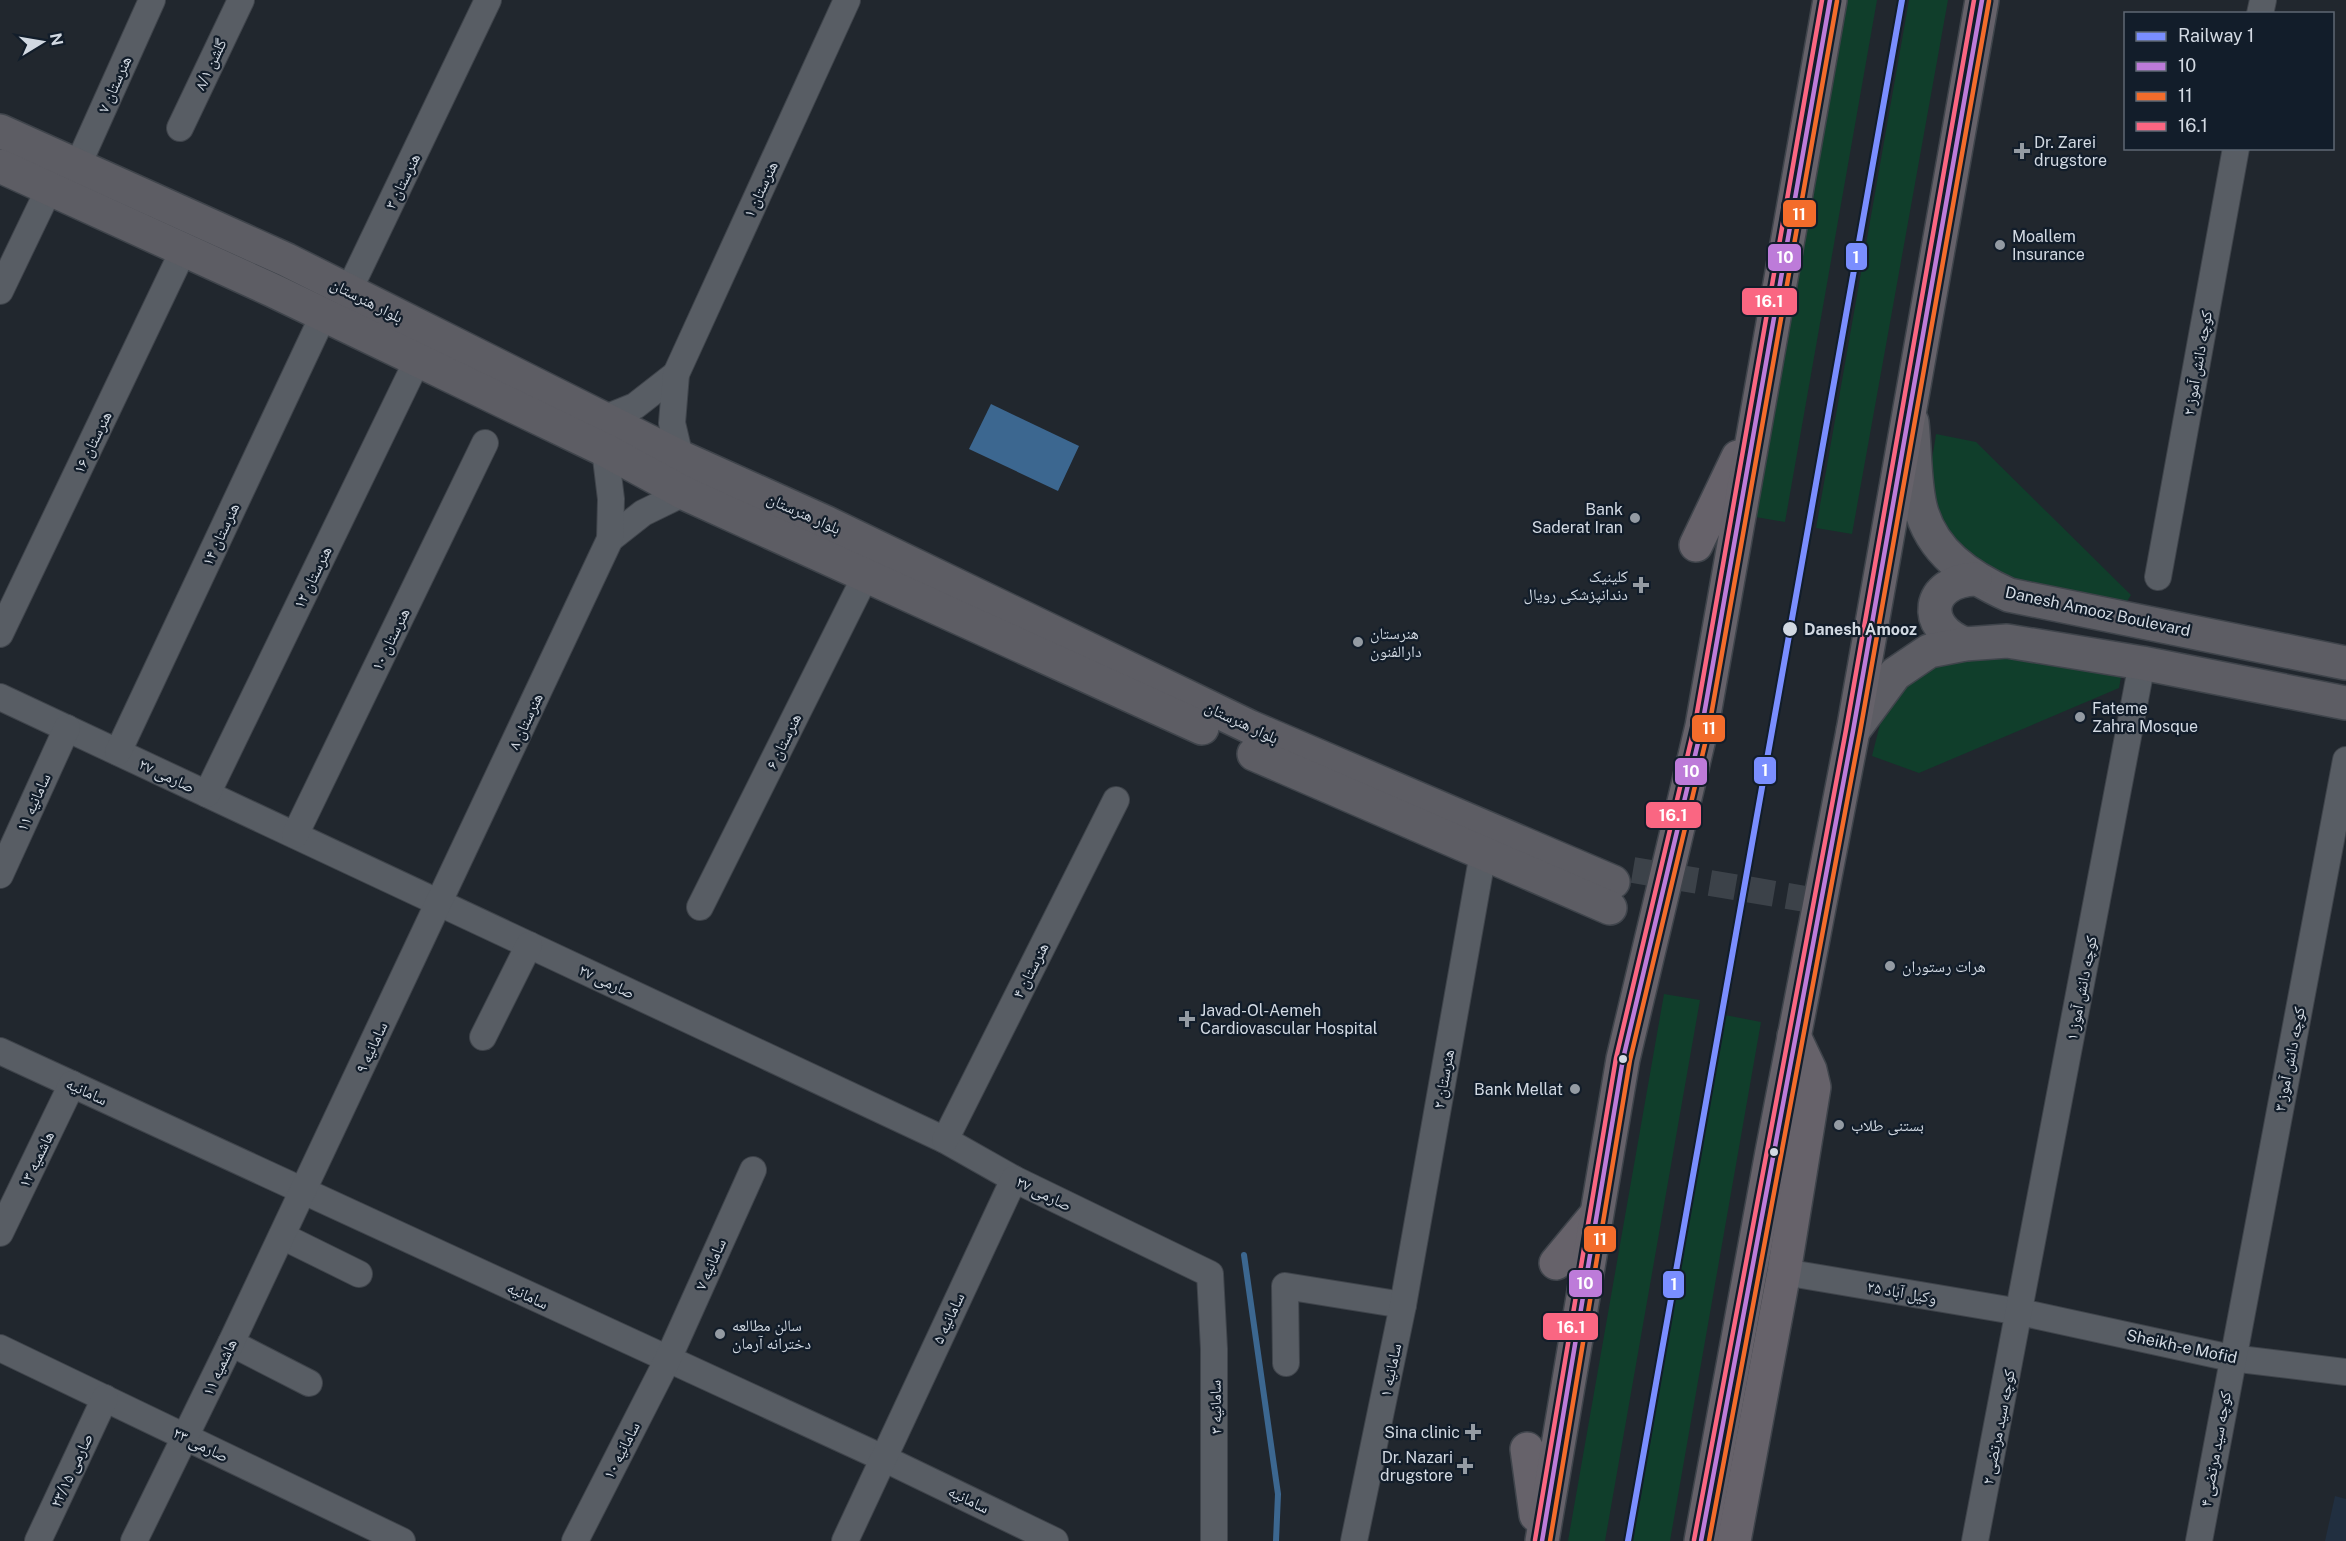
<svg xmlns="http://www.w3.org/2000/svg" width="2346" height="1541" font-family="'Public Sans','Noto Naskh Arabic',sans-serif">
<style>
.built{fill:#212f40}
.green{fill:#103e2b}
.water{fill:#3c6790}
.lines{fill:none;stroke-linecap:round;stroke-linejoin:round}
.stream{stroke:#3c6790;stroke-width:6}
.minor-tunnel{stroke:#3c4249;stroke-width:26;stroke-dasharray:26 13;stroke-linecap:butt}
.minor-casing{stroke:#3f444b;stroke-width:28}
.major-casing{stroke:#3f444b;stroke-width:36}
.highway-casing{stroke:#3f444b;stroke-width:36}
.minor{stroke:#585d64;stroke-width:26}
.major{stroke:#5d5d64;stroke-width:33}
.highway{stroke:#66626a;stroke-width:33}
.bus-1-casing{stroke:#121d2a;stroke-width:9}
.bus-2-casing{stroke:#121d2a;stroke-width:9}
.bus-3-casing{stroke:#121d2a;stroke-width:9}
.bus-1{stroke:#bd7bd9;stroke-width:4.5}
.bus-2{stroke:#f36c2b;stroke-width:4.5}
.bus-3{stroke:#fa6682;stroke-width:4.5}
.rail-1-casing{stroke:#121d2a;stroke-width:10}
.rail-1{stroke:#7a8eff;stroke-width:6}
.poi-dot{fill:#949ba3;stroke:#121d2a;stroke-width:2}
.stop-dot{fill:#d2d9e2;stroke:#121d2a;stroke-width:2}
.labels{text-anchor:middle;stroke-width:4.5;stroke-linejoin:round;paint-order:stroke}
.street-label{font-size:16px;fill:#d2d9e2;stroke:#121d2a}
.poi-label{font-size:16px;fill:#d2d9e2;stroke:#121d2a;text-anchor:start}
.stop-label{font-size:16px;font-weight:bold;fill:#d2d9e2;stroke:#121d2a;text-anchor:start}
.line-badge{stroke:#121d2a;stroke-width:2}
.badge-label{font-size:16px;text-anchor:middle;font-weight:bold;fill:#fff}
</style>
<rect width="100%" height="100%" fill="#21272e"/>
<path class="built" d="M2335 1496 2346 1499V1541H2325Z"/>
<g class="green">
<path d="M1841 0H1877L1785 522 1750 516Z"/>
<path d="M1909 0H1948L1852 534 1816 528Z"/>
<path d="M1936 434 1976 442 2131 595 2126 603C2056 590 1948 582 1930 497 1926 482 1934 451 1936 434Z"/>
<path d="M2000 657 2121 677 2119 688 1919 773 1872 756 1881 720 1908 680 1935 664 1965 658Z"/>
<path d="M1664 994 1700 1000 1605 1541H1568Z"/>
<path d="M1725 1015 1761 1022 1670 1541H1633Z"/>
</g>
<path class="water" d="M991 404 1079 446 1058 491 969 449Z"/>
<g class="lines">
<path class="stream" d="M1244 1255 1278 1494 1276 1541"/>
<path class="minor-tunnel" d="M1633 870 1835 904"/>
<defs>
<g id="minor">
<path d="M2260 14 2263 0"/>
<path d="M180 128 241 0"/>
<path d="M77 167 152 0"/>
<path d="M349 290 488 0"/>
<path d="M0 291 49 189"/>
<path d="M603 419 635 406 676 374"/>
<path d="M680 457 672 423 676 374 847 0"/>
<path d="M610 539 643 513 684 493"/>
<path d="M2158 577 2236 148"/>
<path d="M0 634 183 251"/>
<path d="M0 697 945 1140 1014 1179 1210 1274 1214 1349V1541"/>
<path d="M118 752 323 316"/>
<path d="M207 794 417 361"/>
<path d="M295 835 485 443"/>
<path d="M0 875 67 728"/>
<path d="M700 907 866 575"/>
<path d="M483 1037 529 945"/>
<path d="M0 1051 883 1458 1055 1541"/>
<path d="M945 1140 1116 800"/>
<path d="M0 1233 72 1084"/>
<path d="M282 1236 359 1274"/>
<path d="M1784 1272 2020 1312 2231 1358 2346 1372"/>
<path d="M231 1343 309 1383"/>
<path d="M0 1348 402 1541"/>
<path d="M1286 1363 1285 1286 1403 1305"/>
<path d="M38 1541 105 1398"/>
<path d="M134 1541 231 1343 610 539 611 499 605 450"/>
<path d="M575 1541 668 1359 753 1170"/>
<path d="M845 1541 1014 1179"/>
<path d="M1354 1541 1403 1305 1483 853"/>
<path d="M1975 1541 2142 663"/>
<path d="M2199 1541 2346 760"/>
</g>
<g id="major">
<path d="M0 131 287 260 680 457 827 523 1250 727 1613 882"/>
<path d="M0 166 272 290 605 450 684 493 1202 728"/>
<path d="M1912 422C1915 449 1914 480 1920 506 1931 552 1969 577 2009 595L2346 663"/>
<path d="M1965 644C1920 627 1927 581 1975 579"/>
<path d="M1853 731 1895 674 1929 651 1965 644 2007 641 2142 663 2346 703"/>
<path d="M1254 754 1610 908"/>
</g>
<g id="highway">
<path d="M1696 545 1738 457"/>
<path d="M1556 1263 1595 1216"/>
<path d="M1527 1449 1536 1515"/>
<path d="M1542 1541 1623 1059 1702 726 1830 0"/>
<path d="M1701 1541 1772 1152 1853 731 1982 0"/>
<path d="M1734 1541 1784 1272 1814 1087 1810 1070 1794 1036"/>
</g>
</defs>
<use href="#minor" class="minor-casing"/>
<use href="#major" class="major-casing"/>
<use href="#highway" class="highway-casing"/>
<use href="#minor" class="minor"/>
<use href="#major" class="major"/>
<use href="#highway" class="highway"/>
<defs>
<g id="bus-1">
<path d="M1542 1541 1623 1059 1702 726 1830 0"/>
<path d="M1701 1541 1853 731 1982 0"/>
</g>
<g id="bus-2">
<path d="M1550 1541 1630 1060 1709 727 1837 1"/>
<path d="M1709 1541 1860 732 1989 1"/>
</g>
<g id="bus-3">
<path d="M1535 1540 1616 1058 1695 724 1822 0"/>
<path d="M1694 1540 1846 730 1974 0"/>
</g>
</defs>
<use href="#bus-1" class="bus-1-casing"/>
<use href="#bus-2" class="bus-2-casing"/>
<use href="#bus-3" class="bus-3-casing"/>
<use href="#bus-1" class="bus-1"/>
<use href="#bus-2" class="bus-2"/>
<use href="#bus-3" class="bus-3"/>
<defs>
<path id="rail-1" d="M1628 1541 1902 0"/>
</defs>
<use href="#rail-1" class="rail-1-casing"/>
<use href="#rail-1" class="rail-1"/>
</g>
<g class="poi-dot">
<path d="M2019 142h6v6h6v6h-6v6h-6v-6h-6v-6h6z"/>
<circle cx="2000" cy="245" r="6"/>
<circle cx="1635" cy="518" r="6"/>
<path d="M1638 576h6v6h6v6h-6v6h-6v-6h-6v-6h6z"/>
<circle cx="1358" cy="642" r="6"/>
<circle cx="2080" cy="717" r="6"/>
<circle cx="1890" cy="966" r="6"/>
<path d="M1184 1010h6v6h6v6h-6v6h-6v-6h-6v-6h6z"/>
<circle cx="1575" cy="1089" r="6"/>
<circle cx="1839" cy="1125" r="6"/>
<circle cx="720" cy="1334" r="6"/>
<path d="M1470 1423h6v6h6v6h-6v6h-6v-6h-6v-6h6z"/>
<path d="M1462 1457h6v6h6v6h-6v6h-6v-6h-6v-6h6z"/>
</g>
<g class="stop-dot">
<circle cx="1790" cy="629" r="8"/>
<circle cx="1623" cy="1059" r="5"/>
<circle cx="1774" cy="1152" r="5"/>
</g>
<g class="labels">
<g class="street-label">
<text transform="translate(210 64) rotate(-65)" y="6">گلشن ۸/۱</text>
<text transform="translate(114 84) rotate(-66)" y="6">هنرستان ۷</text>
<text transform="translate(402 181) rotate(-64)" y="6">هنرستان ۳</text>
<text transform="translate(760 189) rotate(-65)" y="6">هنرستان ۱</text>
<text transform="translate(367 300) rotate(27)" y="6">بلوار هنرستان</text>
<text transform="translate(2197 363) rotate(-80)" y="6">کوچه دانش آموز ۲</text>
<text transform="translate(92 442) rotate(-64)" y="6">هنرستان ۱۶</text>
<text transform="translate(804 513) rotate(24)" y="6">بلوار هنرستان</text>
<text transform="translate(220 534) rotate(-65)" y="6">هنرستان ۱۴</text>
<text transform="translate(312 577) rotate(-64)" y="6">هنرستان ۱۲</text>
<text transform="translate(2098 611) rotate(12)" y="6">Danesh Amooz Boulevard</text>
<text transform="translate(390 639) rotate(-64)" y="6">هنرستان ۱۰</text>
<text transform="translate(525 721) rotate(-65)" y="6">هنرستان ۸</text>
<text transform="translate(1242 722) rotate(25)" y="6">بلوار هنرستان</text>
<text transform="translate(783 741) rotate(-64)" y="6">هنرستان ۶</text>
<text transform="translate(167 775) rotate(25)" y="6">صارمی ۲۷</text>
<text transform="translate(33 802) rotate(-66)" y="6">سامانیه ۱۱</text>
<text transform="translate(1030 970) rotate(-63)" y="6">هنرستان ۴</text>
<text transform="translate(607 981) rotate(25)" y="6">صارمی ۲۷</text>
<text transform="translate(2081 988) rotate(-79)" y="6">کوچه دانش آموز ۱</text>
<text transform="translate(371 1047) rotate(-65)" y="6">سامانیه ۹</text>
<text transform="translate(2289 1059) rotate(-79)" y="6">کوچه دانش آموز ۳</text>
<text transform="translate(1443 1079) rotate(-80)" y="6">هنرستان ۲</text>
<text transform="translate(87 1091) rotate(25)" y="6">سامانیه</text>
<text transform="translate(36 1159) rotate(-64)" y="6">هاشمیه ۱۳</text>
<text transform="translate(1044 1193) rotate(26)" y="6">صارمی ۲۷</text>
<text transform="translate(710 1264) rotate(-66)" y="6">سامانیه ۷</text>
<text transform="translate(1902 1292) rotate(10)" y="6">۲۵ وکیل آباد</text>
<text transform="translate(528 1295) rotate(25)" y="6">سامانیه</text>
<text transform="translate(948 1318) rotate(-65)" y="6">سامانیه ۵</text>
<text transform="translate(2182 1346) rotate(12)" y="6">Sheikh-e Mofid</text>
<text transform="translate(219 1367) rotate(-65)" y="6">هاشمیه ۱۱</text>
<text transform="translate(1390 1370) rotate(-78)" y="6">سامانیه ۱</text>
<text transform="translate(1215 1407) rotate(-91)" y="6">سامانیه ۳</text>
<text transform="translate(1998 1427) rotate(-79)" y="6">کوچه سید مرتضی ۲</text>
<text transform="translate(201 1444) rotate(26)" y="6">صارمی ۲۳</text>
<text transform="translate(2215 1449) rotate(-80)" y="6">کوچه سید مرتضی ۴</text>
<text transform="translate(621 1450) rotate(-63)" y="6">سامانیه ۱۰</text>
<text transform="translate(71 1470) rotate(-65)" y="6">صارمی ۲۳/۱۵</text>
<text transform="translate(969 1499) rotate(26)" y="6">سامانیه</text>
</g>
<g class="poi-label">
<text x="2034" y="148">Dr. Zarei<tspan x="2034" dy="18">drugstore</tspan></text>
<text x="2012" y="242">Moallem<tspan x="2012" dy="18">Insurance</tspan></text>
<text x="1623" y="515" text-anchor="end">Bank<tspan x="1623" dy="18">Saderat Iran</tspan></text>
<text x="1628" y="582" text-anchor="end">کلینیک<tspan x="1628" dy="18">دندانپزشکی رویال</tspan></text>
<text x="1370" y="639">هنرستان<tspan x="1370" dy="18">دارالفنون</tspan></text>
<text x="2092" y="714">Fateme<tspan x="2092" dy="18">Zahra Mosque</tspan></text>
<text x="1902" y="972">هرات رستوران</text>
<text x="1200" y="1016">Javad-Ol-Aemeh<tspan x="1200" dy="18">Cardiovascular Hospital</tspan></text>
<text x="1563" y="1095" text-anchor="end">Bank Mellat</text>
<text x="1851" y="1131">بستنی طلاب</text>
<text x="732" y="1331">سالن مطالعه<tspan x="732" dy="18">دخترانه آرمان</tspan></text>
<text x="1460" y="1438" text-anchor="end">Sina clinic</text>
<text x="1453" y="1463" text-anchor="end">Dr. Nazari<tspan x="1453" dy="18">drugstore</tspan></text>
</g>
<g class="stop-label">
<text x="1804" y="635">Danesh Amooz</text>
</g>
</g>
<g class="line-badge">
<rect x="1782" y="199" width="35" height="29" rx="6" fill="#f36c2b"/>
<rect x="1845" y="242" width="23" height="29" rx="6" fill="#7a8eff"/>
<rect x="1767" y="243" width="35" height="29" rx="6" fill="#bd7bd9"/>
<rect x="1741" y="287" width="57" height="29" rx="6" fill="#fa6682"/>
<rect x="1691" y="714" width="35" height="29" rx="6" fill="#f36c2b"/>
<rect x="1753" y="756" width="24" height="29" rx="6" fill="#7a8eff"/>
<rect x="1674" y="757" width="34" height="29" rx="6" fill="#bd7bd9"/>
<rect x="1645" y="801" width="57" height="28" rx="6" fill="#fa6682"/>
<rect x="1583" y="1225" width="34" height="28" rx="6" fill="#f36c2b"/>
<rect x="1568" y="1269" width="35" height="29" rx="6" fill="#bd7bd9"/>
<rect x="1662" y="1270" width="23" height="29" rx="6" fill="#7a8eff"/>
<rect x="1542" y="1312" width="57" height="29" rx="6" fill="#fa6682"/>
</g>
<g class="badge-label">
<text x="1799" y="220">11</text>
<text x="1856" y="263">1</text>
<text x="1785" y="263">10</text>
<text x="1769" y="307">16.1</text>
<text x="1709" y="734">11</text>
<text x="1765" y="776">1</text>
<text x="1691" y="777">10</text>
<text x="1673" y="821">16.1</text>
<text x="1600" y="1245">11</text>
<text x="1585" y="1289">10</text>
<text x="1674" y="1290">1</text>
<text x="1571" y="1333">16.1</text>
</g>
<rect x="2124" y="12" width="210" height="138" fill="#121d2a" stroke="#5f6874" stroke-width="1.5"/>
<rect x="2136" y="32" width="30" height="9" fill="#7a8eff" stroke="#5f6874" stroke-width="1.5"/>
<text x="2178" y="42" font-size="18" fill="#d2d9e2">Railway 1</text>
<rect x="2136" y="62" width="30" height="9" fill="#bd7bd9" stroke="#5f6874" stroke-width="1.5"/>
<text x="2178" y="72" font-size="18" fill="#d2d9e2">10</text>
<rect x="2136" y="92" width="30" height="9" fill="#f36c2b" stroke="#5f6874" stroke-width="1.5"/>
<text x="2178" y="102" font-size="18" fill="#d2d9e2">11</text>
<rect x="2136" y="122" width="30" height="9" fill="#fa6682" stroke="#5f6874" stroke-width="1.5"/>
<text x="2178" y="132" font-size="18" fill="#d2d9e2">16.1</text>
<g transform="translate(42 42) rotate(79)" stroke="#121d2a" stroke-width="4.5" paint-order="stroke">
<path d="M0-4.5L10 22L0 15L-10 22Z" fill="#d2d9e2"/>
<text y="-9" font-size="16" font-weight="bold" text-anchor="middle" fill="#d2d9e2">N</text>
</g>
</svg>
